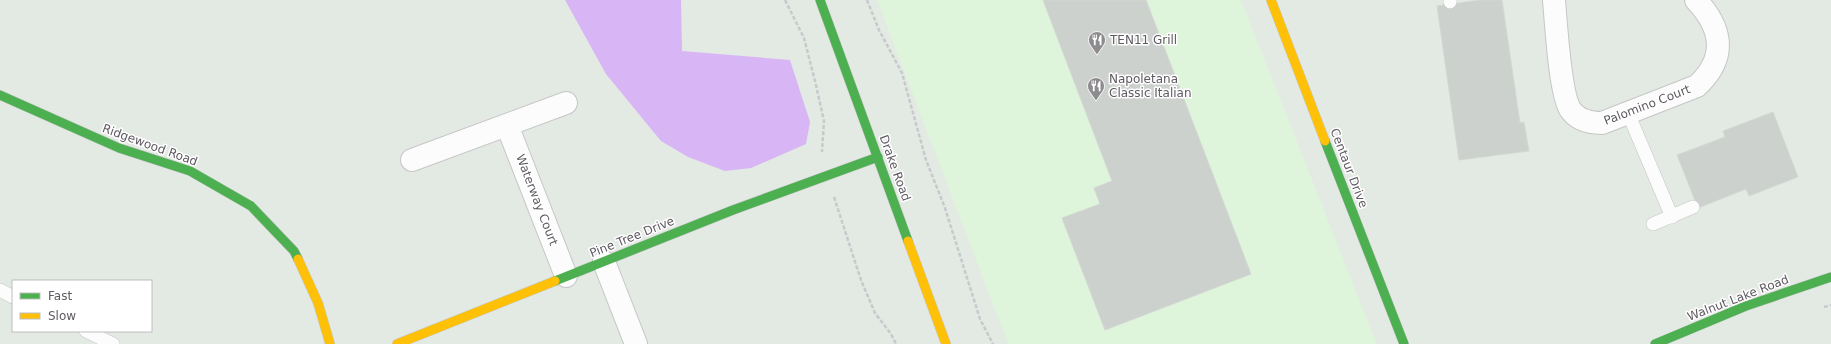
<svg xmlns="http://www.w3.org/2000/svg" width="1831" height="344" font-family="'DejaVu Sans',sans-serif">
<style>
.commercial{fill:#def4db}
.water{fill:#d8b5f5}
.building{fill:#ccd1cd;stroke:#d3d8d2}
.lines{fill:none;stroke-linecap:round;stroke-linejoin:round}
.lane-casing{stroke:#c6c6c7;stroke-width:14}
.street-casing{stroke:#c6c6c7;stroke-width:24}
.fast-casing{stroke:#c5c5c6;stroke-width:10}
.slow-casing{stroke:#c5c5c6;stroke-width:10}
.path{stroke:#c7cacd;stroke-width:2.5;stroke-dasharray:4 2;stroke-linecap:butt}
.lane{stroke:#fbfcfb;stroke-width:13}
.street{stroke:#fbfcfb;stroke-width:22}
.fast{stroke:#4caf50;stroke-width:9}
.slow{stroke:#ffc107;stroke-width:9}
.labels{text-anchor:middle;stroke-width:3;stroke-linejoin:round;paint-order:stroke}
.poi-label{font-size:12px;fill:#5f5961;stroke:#fff;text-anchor:start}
.street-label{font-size:12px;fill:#5f5961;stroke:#fff}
</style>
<rect width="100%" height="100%" fill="#e3e9e3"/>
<path class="commercial" d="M877 0H1241L1377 344H1008Z"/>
<path class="water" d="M565 0H681L682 51 790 60 810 122 806 144 751 168 725 171 688 157 661 141 606 74Z"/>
<g class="building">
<path d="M1043 0H1146L1251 274 1105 330 1062 218 1100 204 1094 188 1112 181Z"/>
<path d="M1480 0H1502L1520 123 1524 122 1529 151 1459 160 1437 6Z"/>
<path d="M1773 112 1798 177 1749 196 1746 189 1698 208 1677 155 1725 137 1723 131Z"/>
</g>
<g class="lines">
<defs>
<g id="lane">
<path d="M1450 2V0"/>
<path d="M1628 113 1672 217"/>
<path d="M1653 224 1693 207"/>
<path d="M0 290 13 297"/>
<path d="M86 331 113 344"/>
</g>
<g id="street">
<path d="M1554 0C1556 23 1560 93 1570 109 1577 120 1590 123 1602 123L1697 86C1727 58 1723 29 1696 0"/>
<path d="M507 125 566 276"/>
<path d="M412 160 566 103"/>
<path d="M604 262 636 344"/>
</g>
<g id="fast">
<path d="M820 0 908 241"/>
<path d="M0 95 119 148 190 171 251 206 294 251 298 259"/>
<path d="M1325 141 1404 344"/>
<path d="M555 281 733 210 878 157"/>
<path d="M1655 344 1746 306 1831 277"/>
</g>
<g id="slow">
<path d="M1271 0 1325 141"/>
<path d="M908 241 946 344"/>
<path d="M298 259 318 303 330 344"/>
<path d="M397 344 555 281"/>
</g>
</defs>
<use href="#lane" class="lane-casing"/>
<use href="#street" class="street-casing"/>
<use href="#fast" class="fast-casing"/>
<use href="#slow" class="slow-casing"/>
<g class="path">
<path d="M785 0 804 38 815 81 824 121 822 152"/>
<path d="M867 0 879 30 902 73 926 160 945 208 980 319 993 344"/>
<path d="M834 197 861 280 875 313 891 334 896 344"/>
<path d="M1824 307 1831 305"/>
</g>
<use href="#lane" class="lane"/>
<use href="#street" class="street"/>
<use href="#fast" class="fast"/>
<use href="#slow" class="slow"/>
</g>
<defs>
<symbol id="restaurant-pin" viewBox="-11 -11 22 30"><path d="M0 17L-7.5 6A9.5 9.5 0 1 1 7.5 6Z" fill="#8d8b8e" stroke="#fff"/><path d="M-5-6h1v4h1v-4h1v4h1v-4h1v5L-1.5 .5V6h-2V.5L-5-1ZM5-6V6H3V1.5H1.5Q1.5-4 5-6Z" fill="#fff"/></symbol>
</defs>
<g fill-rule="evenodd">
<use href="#restaurant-pin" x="1087" y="30" width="20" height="27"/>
<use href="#restaurant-pin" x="1086" y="76" width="20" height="27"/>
</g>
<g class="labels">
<g class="poi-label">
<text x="1110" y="44">TEN11 Grill</text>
<text x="1109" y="83">Napoletana<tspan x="1109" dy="14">Classic Italian</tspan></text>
</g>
<g class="street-label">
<text transform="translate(1647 105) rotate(-21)" y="4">Palomino Court</text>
<text transform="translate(150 145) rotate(20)" y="4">Ridgewood Road</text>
<text transform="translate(895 168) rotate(70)" y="4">Drake Road</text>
<text transform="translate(1349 168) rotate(69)" y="4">Centaur Drive</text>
<text transform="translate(537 200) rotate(69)" y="4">Waterway Court</text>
<text transform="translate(632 237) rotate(-22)" y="4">Pine Tree Drive</text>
<text transform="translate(1738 298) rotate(-21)" y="4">Walnut Lake Road</text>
</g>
</g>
<rect x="12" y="280" width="140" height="52" fill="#ffffff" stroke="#bfbdc0"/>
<rect x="20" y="293" width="20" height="6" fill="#4caf50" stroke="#bfbdc0"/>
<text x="48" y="300" font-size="12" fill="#5f5961">Fast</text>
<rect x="20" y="313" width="20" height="6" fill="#ffc107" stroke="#bfbdc0"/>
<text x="48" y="320" font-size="12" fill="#5f5961">Slow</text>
</svg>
